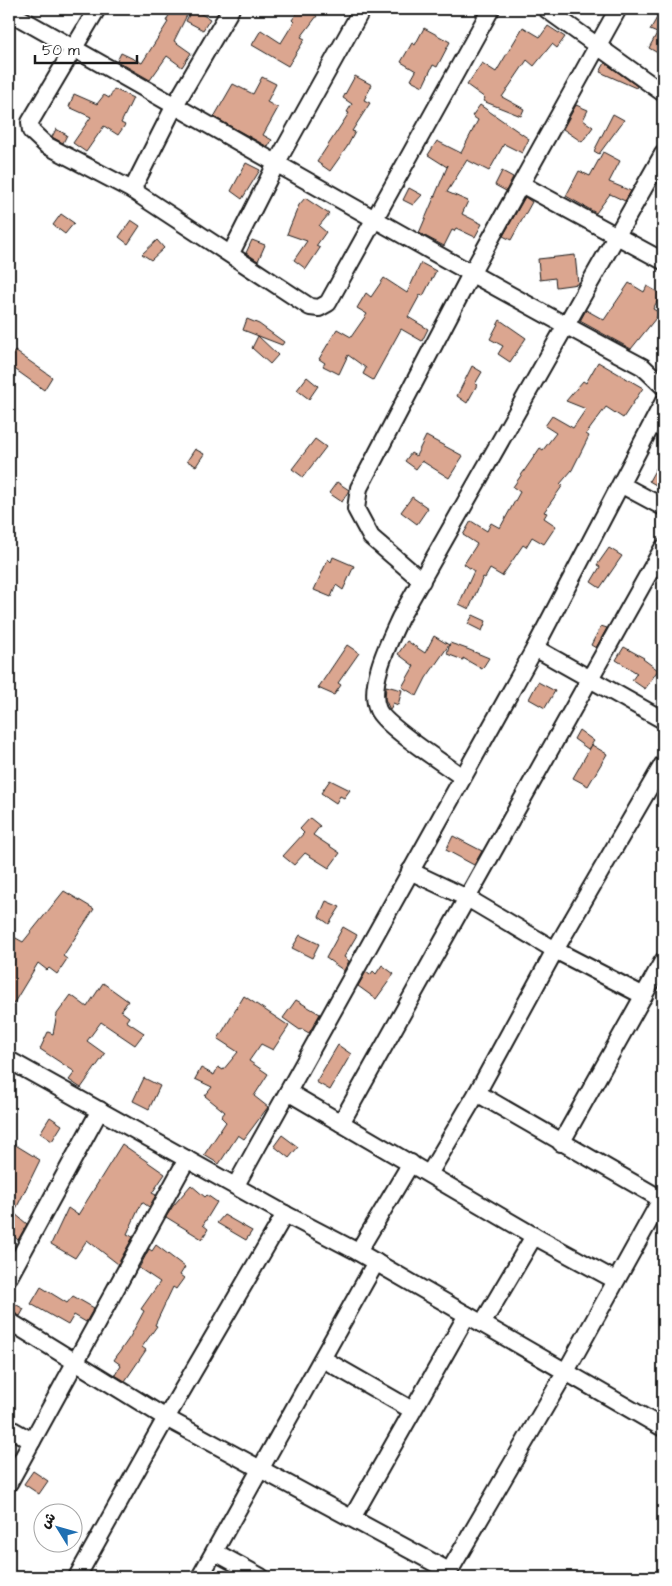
<svg xmlns="http://www.w3.org/2000/svg" width="672" height="1586" font-family="'Architects Daughter','Playpen Sans Arabic',sans-serif">
<style>
.building{fill:#dba690;stroke:#1c1c1c}
.lines{fill:none;stroke-linecap:round;stroke-linejoin:round}
.street-casing{stroke:#1c1c1c;stroke-width:20}
.street{stroke:#fff;stroke-width:16}
</style>
<rect width="100%" height="100%" fill="#fff"/>
<filter id="ink" filterUnits="userSpaceOnUse"><feTurbulence type="fractalNoise" baseFrequency=".02" numOctaves="2"/><feDisplacementMap in="SourceGraphic" scale="10" xChannelSelector="R" yChannelSelector="G"/><feConvolveMatrix kernelMatrix="1 2 1 2 8 2 1 2 1" color-interpolation-filters="sRGB"/></filter>
<g filter="url(#ink)">
<g class="building">
<path d="M172 9 187 15 174 41 191 53 182 67 167 56 150 80 117 61 121 53 142 63 168 22 166 21Z"/>
<path d="M192 9 210 19 203 30 186 21Z"/>
<path d="M300 9H317L314 14 317 16 301 37 305 39 288 66 252 45 261 30 281 43 294 22 292 20Z"/>
<path d="M662 9H663V56L649 48 657 33 650 30Z"/>
<path d="M548 26 565 37 557 48 552 44 534 66 527 60 502 97 524 109 521 116 483 101 485 98 467 85 482 63 496 72 523 27 540 37Z"/>
<path d="M424 28 450 42 437 67 433 65 423 86 411 80 416 71 401 62 412 43 415 45Z"/>
<path d="M605 63 637 86 636 88 600 72Z"/>
<path d="M355 76 372 85 364 100 370 103 352 131 355 132 347 147 330 171 317 162 349 113 347 112 352 104 343 98Z"/>
<path d="M262 77 276 84 267 102 278 108 263 135 272 140 268 147 214 117 233 84 253 94Z"/>
<path d="M114 89 133 98 121 123 125 125 118 135 104 126 86 152 73 143 91 117 69 107 74 94 97 104 104 95 109 98Z"/>
<path d="M480 105 529 139 522 153 504 144 489 171 467 160 447 192 468 201 462 214 482 224 475 237 456 228 454 231 452 230 444 246 419 233 448 165 447 167 428 155 437 141 461 153 478 120 472 116Z"/>
<path d="M576 105 588 110 583 120 593 127 582 142 563 129Z"/>
<path d="M613 114 624 120 599 154 594 151Z"/>
<path d="M56 129 67 135 63 143 52 137Z"/>
<path d="M603 152 620 161 609 182 631 191 625 201 610 194 596 213 566 196 579 171 590 176Z"/>
<path d="M246 163 260 170 242 199 231 191Z"/>
<path d="M502 171 513 177 506 191 495 185Z"/>
<path d="M409 188 422 195 413 205 403 200Z"/>
<path d="M525 197 532 202 511 240 503 236Z"/>
<path d="M305 198 329 214 319 226 326 232 316 246 320 248 306 269 294 260 307 241 287 234 299 205Z"/>
<path d="M61 214 74 223 65 234 53 225Z"/>
<path d="M131 220 140 226 128 244 119 237Z"/>
<path d="M157 240 164 248 151 260 142 254Z"/>
<path d="M252 240 265 245 258 261 246 253Z"/>
<path d="M575 255 578 284 556 287 555 278 540 280 538 259Z"/>
<path d="M421 263 436 271 423 296 420 295 408 317 428 329 422 341 401 329 373 380 363 374 366 368 348 355 339 374 323 366 325 363 319 359 337 329 351 337 367 314 357 308 366 293 371 297 384 278 407 293Z"/>
<path d="M629 283 644 292 647 286 661 294 653 309 660 313 631 349 580 321 586 310 604 320Z"/>
<path d="M247 319 259 324 284 342 282 345 243 330Z"/>
<path d="M500 320 526 338 510 362 498 354 503 346 490 339Z"/>
<path d="M258 336 278 355 270 364 252 348Z"/>
<path d="M15 351 52 377 44 390 9 365V359Z"/>
<path d="M598 362 643 388 623 418 606 407 586 434 589 436 572 470 560 484 563 485 544 512 547 513 544 518 556 526 544 544 532 537 526 547 523 545 502 576 490 569 485 578 483 577 469 609 459 604 474 571 464 564 477 544 463 535 471 521 487 531 491 523 500 528 520 492 513 487 540 448 543 450 556 433 545 426 552 416 573 428 586 409 566 401 583 381 586 383Z"/>
<path d="M472 366 482 372 475 384 477 385 467 403 457 396Z"/>
<path d="M307 377 318 386 309 399 297 390Z"/>
<path d="M426 436 463 456 449 478 422 461 416 469 405 461 411 453 416 456Z"/>
<path d="M315 439 326 447 303 477 292 469Z"/>
<path d="M195 449 204 454 196 466 187 461Z"/>
<path d="M663 456V489L649 481Z"/>
<path d="M337 482 349 490 342 502 329 493Z"/>
<path d="M412 497 428 508 417 524 401 512Z"/>
<path d="M609 548 622 556 600 588 591 582 600 567 597 565Z"/>
<path d="M333 557 354 566 343 590 336 585 331 597 314 590 328 559 331 562Z"/>
<path d="M473 615 486 621 482 631 468 624Z"/>
<path d="M601 626 607 628 596 648 591 645Z"/>
<path d="M434 636 449 645 426 678 417 696 402 687 414 666 398 654 407 641 425 653Z"/>
<path d="M450 643 467 649 489 658 482 669 463 658V660L447 654Z"/>
<path d="M347 645 359 653 338 683 341 685 334 695 318 688Z"/>
<path d="M624 647 644 658 643 659 658 670 645 689 632 680 637 673 616 660Z"/>
<path d="M538 682 555 691 545 708 529 699Z"/>
<path d="M386 686 402 690 398 705 393 703 390 710 385 699Z"/>
<path d="M579 730 594 741 588 749 574 739Z"/>
<path d="M592 745 607 754 588 786 573 778Z"/>
<path d="M330 780 350 790 344 798 340 796 336 803 321 793Z"/>
<path d="M310 818 320 826 313 835 340 853 329 868 305 853 294 865 283 856 304 833 300 829Z"/>
<path d="M453 836 482 851 474 865 446 850Z"/>
<path d="M64 891 94 909 63 956 67 959 57 974 49 968 47 970 38 963 9 1011V947L14 937 23 942Z"/>
<path d="M326 901 340 907 329 924 319 917Z"/>
<path d="M343 927 357 935 344 957 349 961 342 974 343 970 326 958Z"/>
<path d="M300 935 319 944 312 958 292 948Z"/>
<path d="M382 965 394 974 376 999 358 986 366 972 370 975 373 971 376 974Z"/>
<path d="M103 983 128 1001 121 1011 129 1017 126 1021 144 1033 135 1045 101 1022 87 1041 105 1054 81 1088 69 1080 75 1072 40 1049 48 1032 53 1034 57 1014 71 995 87 1007Z"/>
<path d="M244 996 289 1026 273 1050 261 1044 249 1061 268 1074 254 1096 268 1107 244 1139 238 1135 219 1164 204 1155 226 1122 221 1117 225 1112 205 1096 212 1087 195 1079 201 1068 214 1075 218 1067 223 1070 238 1052 218 1039Z"/>
<path d="M296 1000 320 1014 309 1033 302 1029 300 1030 283 1018Z"/>
<path d="M338 1045 351 1054 330 1090 316 1082Z"/>
<path d="M144 1078 160 1086 149 1109 133 1101Z"/>
<path d="M50 1117 62 1125 52 1141 40 1133Z"/>
<path d="M282 1135 298 1147 289 1158 274 1146Z"/>
<path d="M9 1141 40 1160 14 1213 27 1224 18 1240 9 1232Z"/>
<path d="M122 1144 165 1174 152 1193 156 1195 149 1207 142 1202 127 1234 133 1237 118 1264 87 1240 75 1258 51 1244 68 1208 78 1215Z"/>
<path d="M191 1185 205 1197 207 1195 217 1202 203 1225 208 1229 202 1239 166 1217 173 1206Z"/>
<path d="M224 1215 252 1231 246 1240 217 1223Z"/>
<path d="M156 1245 185 1267 180 1275 184 1278 176 1289 173 1287 155 1325 157 1326 142 1347 146 1350 125 1381 115 1375 121 1365 114 1360 130 1337 144 1311 141 1309 160 1282 139 1268 149 1249 152 1251Z"/>
<path d="M41 1287 67 1303 73 1296 94 1308 86 1322 74 1315 68 1325 31 1304Z"/>
<path d="M15 1304 24 1309 20 1316 10 1311Z"/>
<path d="M33 1471 48 1481 39 1494 24 1484Z"/>
</g>
<g class="lines">
<defs>
<g id="street">
<path d="M97 9 30 122 31 131 46 145 132 190 310 307 319 308 328 303 491 9"/>
<path d="M546 9 663 93"/>
<path d="M9 12C220 130 429 253 643 367L663 386"/>
<path d="M521 184 663 261"/>
<path d="M132 190 175 105 231 9"/>
<path d="M231 253 277 162 362 9"/>
<path d="M622 485 663 507"/>
<path d="M422 581 371 537 356 509 359 488 471 274 618 9"/>
<path d="M535 648 663 720"/>
<path d="M462 777C445 764 386 727 378 710 367 685 390 640 400 618L663 154"/>
<path d="M410 871 469 899 555 950 644 996"/>
<path d="M9 1060 285 1214 358 1252 663 1428"/>
<path d="M288 1092 534 1236 615 1280"/>
<path d="M477 1093 661 1199"/>
<path d="M341 1123 663 548"/>
<path d="M561 1143 663 961"/>
<path d="M429 1174 477 1093 555 950 663 764"/>
<path d="M236 1185 535 648 663 403"/>
<path d="M358 1252 411 1163"/>
<path d="M9 1277 100 1110"/>
<path d="M9 1321 166 1418 449 1571"/>
<path d="M482 1324 534 1236"/>
<path d="M323 1359 412 1410"/>
<path d="M9 1428 32 1441"/>
<path d="M9 1483 187 1159"/>
<path d="M352 1518 467 1315"/>
<path d="M215 1552 261 1577"/>
<path d="M77 1577 166 1418 285 1214"/>
<path d="M200 1577 376 1262"/>
<path d="M446 1577 565 1373 663 1196"/>
</g>
</defs>
<use href="#street" class="street-casing"/>
<use href="#street" class="street"/>
</g>
</g>
<rect width="672" height="1586" fill="none" stroke="#fff" stroke-width="30"/>
<rect x="15" y="15" width="642" height="1556" fill="none" stroke="#1c1c1c" stroke-width="2" filter="url(#ink)"/>
<g transform="translate(58 1528) rotate(307)"><circle r="24" fill="#ffffff" stroke="#a4a4a4"/>
<path d="M0-4L9 19L0 12L-9 19Z" fill="#1f6fb2"/>
<text y="-8" font-size="14" font-weight="bold" text-anchor="middle" fill="#1c1c1c">ش</text>
</g>
<path d="M35 55v8h102v-8" fill="none" stroke="#1c1c1c" stroke-width="2.5"/>
<text x="42" y="55" font-size="15" fill="#1c1c1c" stroke="#ffffff" stroke-width="4" paint-order="stroke">50 m</text>
</svg>
